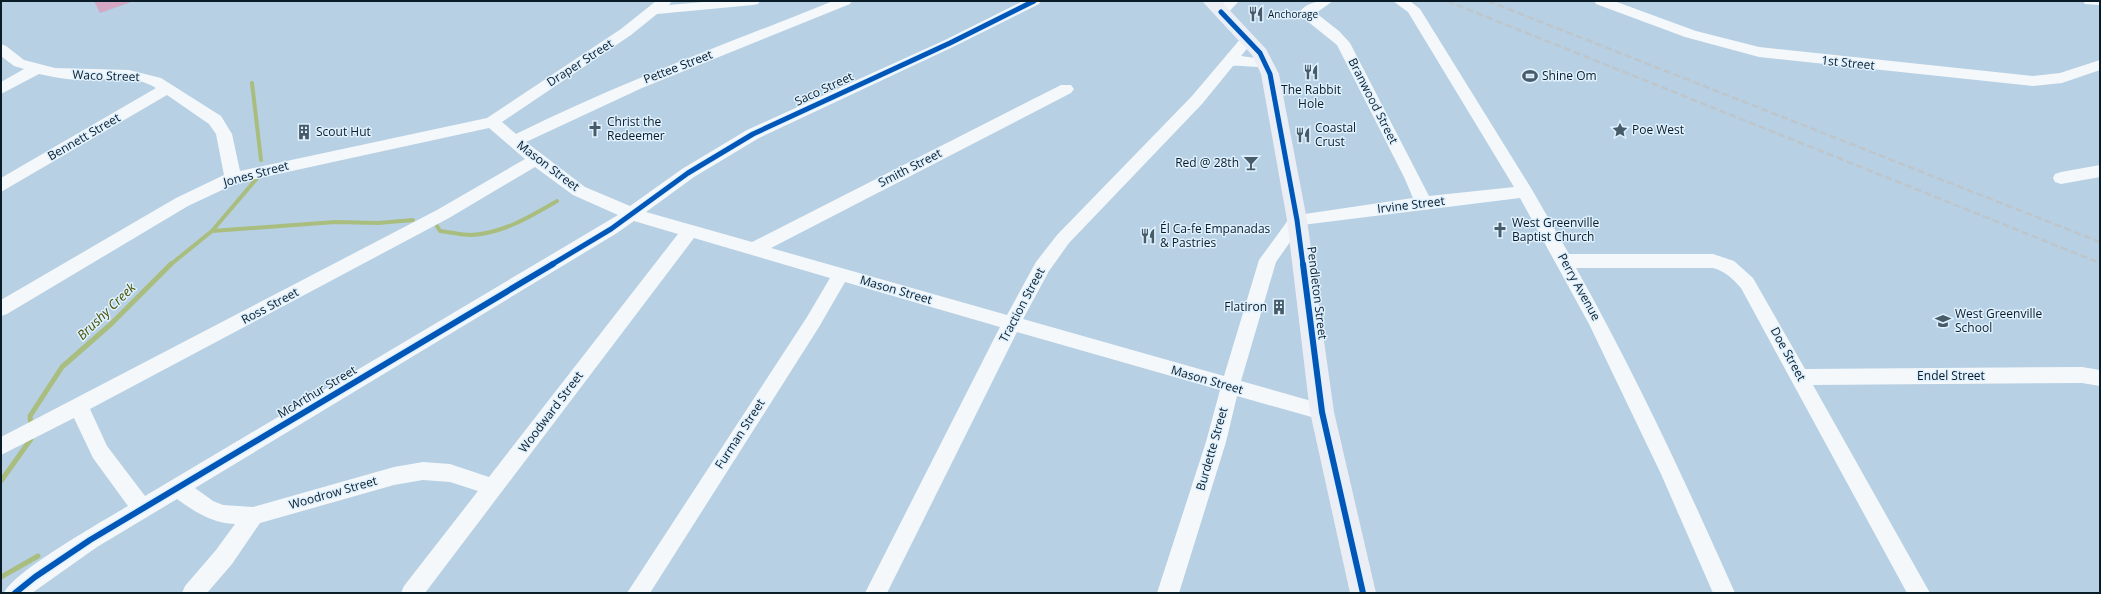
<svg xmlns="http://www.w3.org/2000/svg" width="2101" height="594" font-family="'Open Sans',sans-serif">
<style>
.green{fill:#d4a8c4}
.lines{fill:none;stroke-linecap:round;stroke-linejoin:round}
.stream-far1{stroke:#a9be7e;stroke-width:4}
.stream{stroke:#a9be7e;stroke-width:5}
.minor{fill:#f4f8fb;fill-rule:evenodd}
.major{fill:#eceef5;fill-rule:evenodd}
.rail{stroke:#bfc6cb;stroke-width:2.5;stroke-dasharray:7 3.5;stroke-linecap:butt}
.cycleway-far1-casing{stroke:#dff1ff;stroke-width:7}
.cycleway-casing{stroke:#dff1ff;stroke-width:9}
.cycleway-far1{stroke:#0057b8;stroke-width:5}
.cycleway{stroke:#0057b8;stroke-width:6}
.labels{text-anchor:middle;stroke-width:3;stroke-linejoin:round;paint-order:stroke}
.far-poi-label{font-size:10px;fill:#0a1c28;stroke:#dff1ff;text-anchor:start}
.street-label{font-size:12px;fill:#0a1c28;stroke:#dff1ff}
.poi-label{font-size:12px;fill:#0a1c28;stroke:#dff1ff;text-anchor:start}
.water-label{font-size:13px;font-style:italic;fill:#455101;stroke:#dff1ff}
</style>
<rect width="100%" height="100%" fill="#b7d0e3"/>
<path class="green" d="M94 1H134L100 13Z"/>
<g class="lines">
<g class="stream-far1">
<path d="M252 83 261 160"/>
<path d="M437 226 440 231C450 232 461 235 471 235 502 234 531 216 557 201"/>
<path d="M212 231 335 222 378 223 413 220"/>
<path d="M170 265 212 231 258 177"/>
</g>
<g class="stream">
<path d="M31 428 30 416 62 367 111 324 171 264"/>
<path d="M1 481 31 439V435"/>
<path d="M1 577 38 556"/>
</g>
<g class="minor">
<path d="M656 1H672L669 5 714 1H760L758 4 753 5 657 14 631 35 502 122 516 134C619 83 726 44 833 1H852L850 4 642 88 526 142 585 187 630 206 682 169 747 130 945 40 1023 1H1041L1039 4 955 46 759 138 694 177 646 212 752 242 1061 85H1071L1074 89 1071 93 771 248 1007 315 1036 262 1057 235 1192 96 1242 37H1252L1254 40 1241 56 1270 60 1272 63 1270 66C1259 69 1245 65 1233 66L1202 104 1069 243 1049 271 1023 319 1224 376 1259 260 1291 216 1413 198 1404 177 1337 45 1301 16 1299 13C1307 1 1320 1 1333 1L1316 13 1339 31 1350 43 1429 196 1514 187 1408 12 1393 1H1410L1420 9 1531 188 1569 254H1713L1734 261 1753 278 1805 369 2082 367 2100 370V386L2082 383 1813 385 1930 593H1907L1741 288C1733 279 1725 271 1713 268H1576C1635 373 1686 483 1735 593H1713L1661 474 1589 324 1520 198 1302 225 1276 262 1241 381 1322 404 1329 406 1332 412 1329 418 1322 420 1237 396 1226 442 1179 593H1157L1206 442 1220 390 1017 332 887 593H865L1000 327 845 282 819 327 650 593H627L807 317 830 278 694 238 425 593H401L404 586 478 491 450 482 423 480 394 485 260 523 232 564 207 593H182L185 586 216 550 235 524C212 523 195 512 177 499L97 547 32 593H4C14 571 103 521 128 506L93 458 74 418 1 455V437L437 210 525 159 489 128 237 183 188 206 7 314 1 316V300L176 198 224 175 216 134 209 124 167 95 1 192V178L156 88C134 74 101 81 76 80 64 79 52 77 39 74L1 94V82L24 69 14 66 1 56V44L6 46 24 60 55 68 129 70 161 78 221 116 232 134 240 171 487 118 621 29ZM535 167 573 195 618 215 145 496 107 446 90 409 449 218ZM634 221 678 234 489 477 450 464 423 462 394 467 253 507 223 505 213 501 195 488 617 233Z"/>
<path d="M1224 1H1239L1226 15H1216L1214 12Z"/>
<path d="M1594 1H1614L1696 31 1759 47 2033 76 2060 73 2100 60V70L2062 83 2033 86 1759 57 1685 37 1596 4Z"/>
<path d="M2083 1H2100V5L2085 4Z"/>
<path d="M2100 165V177L2061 184 2055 182 2053 178 2055 174 2061 172Z"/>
</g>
<path class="major" d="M1202 1H1221L1266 49 1279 74 1307 220 1334 412 1376 593H1350L1310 412 1287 220 1261 74 1252 55Z"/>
<g class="rail">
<path d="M1447 1 2100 263"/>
<path d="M1488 1 2100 242"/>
</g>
<defs>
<g id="cycleway-far1">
<path d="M1221 12 1260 53 1270 74 1297 220 1303 265"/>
<path d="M551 265 611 229 688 173 753 134 950 43 1034 1"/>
</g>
<g id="cycleway">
<path d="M1303 264 1322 412 1363 593"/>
<path d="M15 593 35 577 90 540 553 264"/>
</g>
</defs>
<use href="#cycleway-far1" class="cycleway-far1-casing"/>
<use href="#cycleway" class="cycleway-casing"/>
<use href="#cycleway-far1" class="cycleway-far1"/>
<use href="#cycleway" class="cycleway"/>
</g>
<defs>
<symbol id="restaurant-bare" viewBox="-9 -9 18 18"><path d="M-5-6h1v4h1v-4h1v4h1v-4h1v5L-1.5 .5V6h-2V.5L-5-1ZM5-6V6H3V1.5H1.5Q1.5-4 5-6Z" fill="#475b69" stroke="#dff1ff" stroke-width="2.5" paint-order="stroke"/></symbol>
<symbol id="stadium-bare" viewBox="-9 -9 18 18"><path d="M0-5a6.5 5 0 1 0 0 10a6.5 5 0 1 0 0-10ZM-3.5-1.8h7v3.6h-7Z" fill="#475b69" stroke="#dff1ff" stroke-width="2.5" paint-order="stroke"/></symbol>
<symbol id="church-bare" viewBox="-9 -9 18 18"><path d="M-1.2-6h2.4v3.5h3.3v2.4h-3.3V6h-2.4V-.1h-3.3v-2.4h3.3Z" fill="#475b69" stroke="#dff1ff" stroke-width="2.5" paint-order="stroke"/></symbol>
<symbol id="sight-bare" viewBox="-9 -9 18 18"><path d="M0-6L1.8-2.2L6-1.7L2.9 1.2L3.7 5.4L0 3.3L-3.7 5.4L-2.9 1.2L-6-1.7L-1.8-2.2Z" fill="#475b69" stroke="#dff1ff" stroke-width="2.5" paint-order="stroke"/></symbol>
<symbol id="building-bare" viewBox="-9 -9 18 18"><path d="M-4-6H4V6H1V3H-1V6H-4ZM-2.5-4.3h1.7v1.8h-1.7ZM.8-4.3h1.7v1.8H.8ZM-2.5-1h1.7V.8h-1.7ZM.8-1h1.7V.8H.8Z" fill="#475b69" stroke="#dff1ff" stroke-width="2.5" paint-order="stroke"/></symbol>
<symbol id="bar-bare" viewBox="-9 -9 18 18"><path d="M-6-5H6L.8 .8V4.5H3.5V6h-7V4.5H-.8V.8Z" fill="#475b69" stroke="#dff1ff" stroke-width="2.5" paint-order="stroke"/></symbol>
<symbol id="school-bare" viewBox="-9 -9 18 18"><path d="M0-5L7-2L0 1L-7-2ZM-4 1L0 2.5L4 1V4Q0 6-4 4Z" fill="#475b69" stroke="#dff1ff" stroke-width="2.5" paint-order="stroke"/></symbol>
</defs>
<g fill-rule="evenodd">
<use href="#restaurant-bare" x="1245" y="3" width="22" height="22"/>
<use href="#restaurant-bare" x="1300" y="61" width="22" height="22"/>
<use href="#stadium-bare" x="1519" y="65" width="22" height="22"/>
<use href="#church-bare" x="584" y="118" width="22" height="22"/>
<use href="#sight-bare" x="1609" y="119" width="22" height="22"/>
<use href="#building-bare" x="293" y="121" width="22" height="22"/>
<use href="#restaurant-bare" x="1292" y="124" width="22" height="22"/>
<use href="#bar-bare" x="1240" y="152" width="22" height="22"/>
<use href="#church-bare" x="1489" y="219" width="22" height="22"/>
<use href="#restaurant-bare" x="1137" y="225" width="22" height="22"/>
<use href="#building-bare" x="1268" y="296" width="22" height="22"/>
<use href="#school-bare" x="1932" y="310" width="22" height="22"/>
</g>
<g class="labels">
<g class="far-poi-label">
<text x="1268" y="18">Anchorage</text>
</g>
<g class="street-label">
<text transform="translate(580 63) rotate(-33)" y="4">Draper Street</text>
<text transform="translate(1848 63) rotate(6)" y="4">1st Street</text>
<text transform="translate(678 67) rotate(-21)" y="4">Pettee Street</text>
<text transform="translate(106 76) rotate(2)" y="4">Waco Street</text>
<text transform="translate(824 89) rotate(-25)" y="4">Saco Street</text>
<text transform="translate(1373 101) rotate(63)" y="4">Branwood Street</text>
<text transform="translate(84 137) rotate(-30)" y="4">Bennett Street</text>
<text transform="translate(548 166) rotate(37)" y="4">Mason Street</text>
<text transform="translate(910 168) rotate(-27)" y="4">Smith Street</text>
<text transform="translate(256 174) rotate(-15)" y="4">Jones Street</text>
<text transform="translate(1411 205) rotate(-7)" y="4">Irvine Street</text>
<text transform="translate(1579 287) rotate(61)" y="4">Perry Avenue</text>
<text transform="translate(896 290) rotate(16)" y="4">Mason Street</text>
<text transform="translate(1317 293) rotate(83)" y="4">Pendleton Street</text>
<text transform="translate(1022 305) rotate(-62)" y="4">Traction Street</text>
<text transform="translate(270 306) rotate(-28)" y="4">Ross Street</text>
<text transform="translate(1788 354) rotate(61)" y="4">Doe Street</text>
<text x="1951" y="380">Endel Street</text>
<text transform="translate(1207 380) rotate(16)" y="4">Mason Street</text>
<text transform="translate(317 392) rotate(-31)" y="4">McArthur Street</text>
<text transform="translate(551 412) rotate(-53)" y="4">Woodward Street</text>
<text transform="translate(740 434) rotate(-57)" y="4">Furman Street</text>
<text transform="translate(1212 449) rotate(-74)" y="4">Burdette Street</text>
<text transform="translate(333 493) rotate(-16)" y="4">Woodrow Street</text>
</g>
<g class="poi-label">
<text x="1542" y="80">Shine Om</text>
<text x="1311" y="94" text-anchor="middle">The Rabbit<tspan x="1311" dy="14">Hole</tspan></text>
<text x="607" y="126">Christ the<tspan x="607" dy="14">Redeemer</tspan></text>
<text x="1315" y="132">Coastal<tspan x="1315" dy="14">Crust</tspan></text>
<text x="1632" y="134">Poe West</text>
<text x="316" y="136">Scout Hut</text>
<text x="1239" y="167" text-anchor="end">Red @ 28th</text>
<text x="1512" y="227">West Greenville<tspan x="1512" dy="14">Baptist Church</tspan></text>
<text x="1160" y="233">Él Ca-fe Empanadas<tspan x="1160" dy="14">&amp; Pastries</tspan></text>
<text x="1267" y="311" text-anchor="end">Flatiron</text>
<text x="1955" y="318">West Greenville<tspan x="1955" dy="14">School</tspan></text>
</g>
<g class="water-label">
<text transform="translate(106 311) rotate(-44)" y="5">Brushy Creek</text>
</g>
</g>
<rect width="2101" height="594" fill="none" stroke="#0a1c28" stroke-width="4"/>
</svg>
